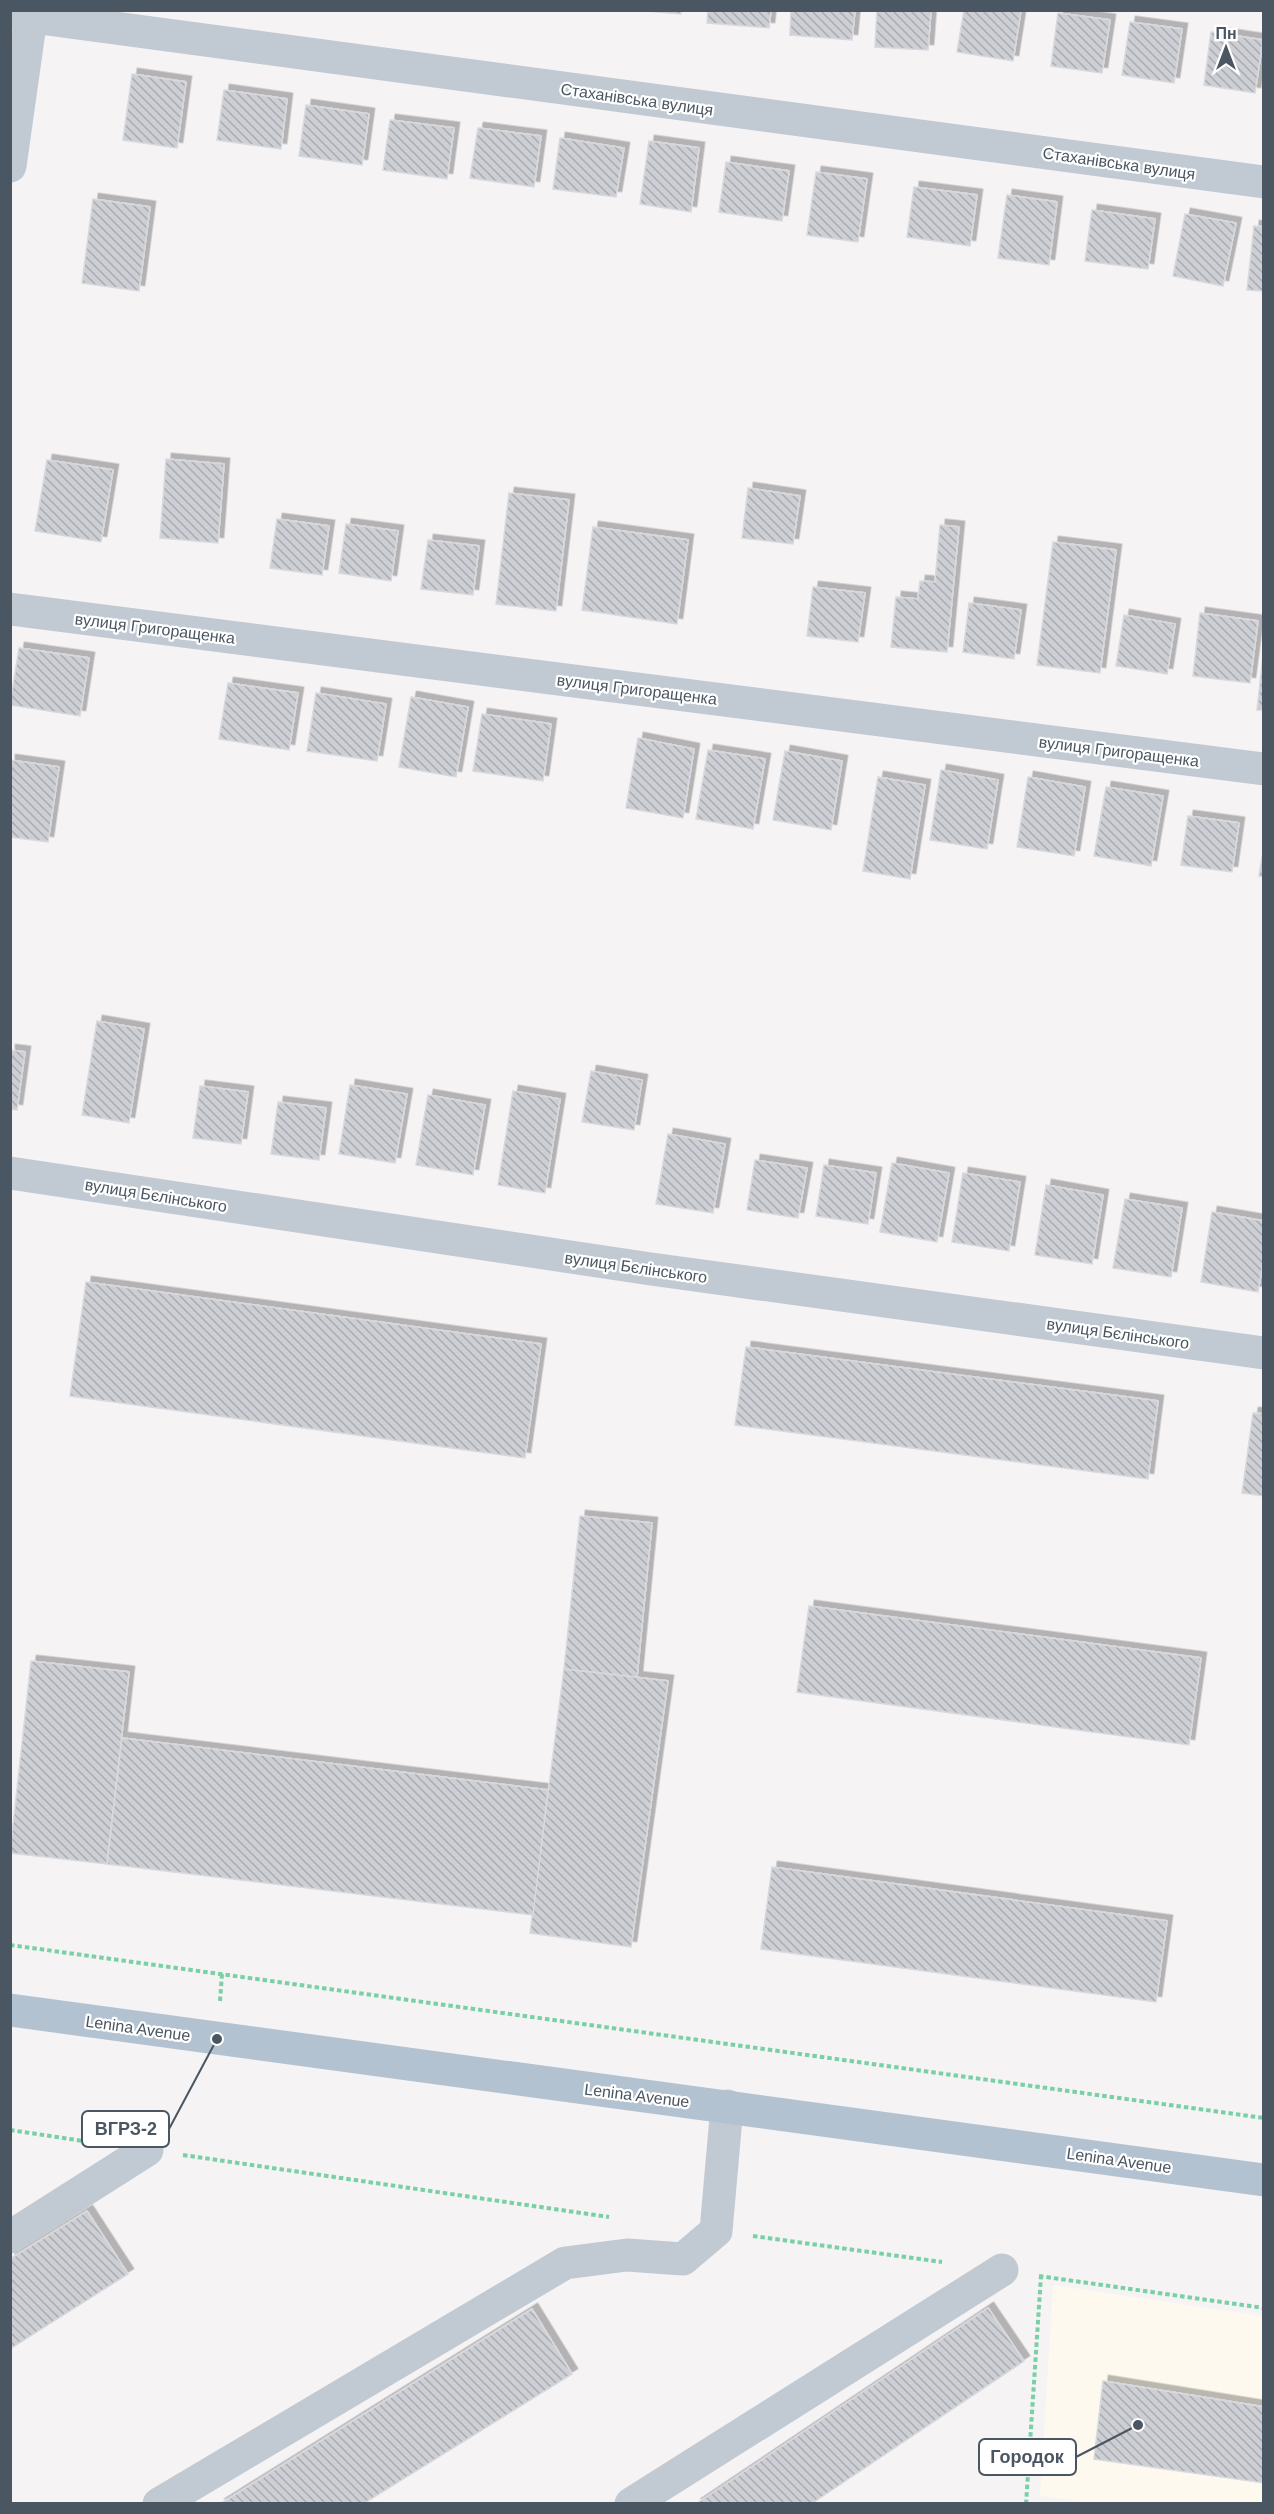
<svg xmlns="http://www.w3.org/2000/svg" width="1274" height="2514" font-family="Arial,sans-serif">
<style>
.commercial{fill:#fdf9ef}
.building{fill:url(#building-back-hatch);stroke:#d7d9de;stroke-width:1.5;filter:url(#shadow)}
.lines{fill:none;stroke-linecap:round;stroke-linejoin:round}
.path{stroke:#7ad0a6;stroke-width:4;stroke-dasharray:4.5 3;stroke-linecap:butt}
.minor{stroke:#c1cad2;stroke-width:33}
.major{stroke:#b3c2d1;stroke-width:33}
.labels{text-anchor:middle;stroke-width:4.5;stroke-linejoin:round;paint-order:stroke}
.street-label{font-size:16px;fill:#4a5661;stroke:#fff}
.leader{fill:none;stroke:#4a5661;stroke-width:2}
.callout-dot{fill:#4a5661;stroke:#fff;stroke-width:2}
.callout{fill:#fff;stroke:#4a5661;stroke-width:2}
.callout-label{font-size:18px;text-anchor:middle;font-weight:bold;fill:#4a5661}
</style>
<defs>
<pattern id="building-back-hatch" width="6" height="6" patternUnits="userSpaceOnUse" patternTransform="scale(1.5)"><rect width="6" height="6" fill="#cdcfd5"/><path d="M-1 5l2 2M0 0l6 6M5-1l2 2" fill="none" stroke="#a8abb0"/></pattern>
<filter id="shadow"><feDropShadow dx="5.5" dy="-5.5" stdDeviation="0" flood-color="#0004"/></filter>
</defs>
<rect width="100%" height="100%" fill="#f5f3f3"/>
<path class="commercial" d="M1053 2285 1263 2316V2503L1097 2504 1040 2496Z"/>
<g class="building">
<path d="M634 10H681V14Z"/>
<path d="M708 10H771L769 28 707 23Z"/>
<path d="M791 10H855L852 40 790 35Z"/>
<path d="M877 10H931L928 50 875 47Z"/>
<path d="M964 10H1021L1013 61 957 52Z"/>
<path d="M1058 13 1110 20 1102 73 1051 66Z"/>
<path d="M1130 22 1182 29 1174 83 1122 75Z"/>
<path d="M1211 32 1263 40 1255 93 1204 85Z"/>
<path d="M132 74 186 82 177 148 123 140Z"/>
<path d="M224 90 287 99 281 149 217 140Z"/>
<path d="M306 105 369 114 362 165 299 156Z"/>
<path d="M390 120 454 128 447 179 383 170Z"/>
<path d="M478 128 541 136 534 187 470 178Z"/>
<path d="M560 138 624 148 616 197 553 189Z"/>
<path d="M649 141 699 148 691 212 640 204Z"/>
<path d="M726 162 789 171 782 221 719 212Z"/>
<path d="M816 172 867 179 858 242 807 235Z"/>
<path d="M914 187 977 195 970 246 907 237Z"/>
<path d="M1007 195 1057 202 1049 265 998 258Z"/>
<path d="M93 199 150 207 139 291 82 283Z"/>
<path d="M1092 210 1155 219 1148 269 1085 261Z"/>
<path d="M1185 214 1236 223 1223 286 1173 276Z"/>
<path d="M1254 226 1264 227V291L1247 290Z"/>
<path d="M166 459 224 464 218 543 160 538Z"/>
<path d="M47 460 113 470 101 542 35 531Z"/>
<path d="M748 488 800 496 793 544 742 538Z"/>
<path d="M509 493 569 500 556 611 496 604Z"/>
<path d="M277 519 329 526 322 575 270 568Z"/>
<path d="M346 524 398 531 391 581 339 573Z"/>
<path d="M940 525 959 527 947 652 891 647 896 597 918 599 920 581 935 582Z"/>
<path d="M593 527 688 540 677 624 582 610Z"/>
<path d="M428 540 479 546 473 595 421 589Z"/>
<path d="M1053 542 1116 550 1100 673 1037 665Z"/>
<path d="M813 587 865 593 858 642 807 636Z"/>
<path d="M969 603 1021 610 1014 659 963 652Z"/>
<path d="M1200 613 1258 621 1250 683 1193 676Z"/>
<path d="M1124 615 1175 624 1167 674 1116 666Z"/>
<path d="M1264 646V710H1257Z"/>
<path d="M19 648 89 658 80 716 10 705Z"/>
<path d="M228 683 298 693 289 750 219 739Z"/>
<path d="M316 693 386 704 377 761 307 751Z"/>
<path d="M411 697 468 707 456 777 399 767Z"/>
<path d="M482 714 551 724 543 781 473 771Z"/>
<path d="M638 738 694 749 683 818 626 808Z"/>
<path d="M708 750 765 759 753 829 696 819Z"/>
<path d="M785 751 842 761 831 830 773 820Z"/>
<path d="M10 760 59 767 48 842 10 837Z"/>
<path d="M941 770 998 780 987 849 930 840Z"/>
<path d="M878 777 925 785 910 879 863 871Z"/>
<path d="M1028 777 1085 787 1074 856 1017 847Z"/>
<path d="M1106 787 1163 796 1151 866 1094 856Z"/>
<path d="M1188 816 1239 823 1232 872 1181 865Z"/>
<path d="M1264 846V877L1259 876Z"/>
<path d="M97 1021 144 1029 129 1123 82 1115Z"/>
<path d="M10 1050 25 1052 17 1110 10 1109Z"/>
<path d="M591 1071 642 1080 634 1130 582 1122Z"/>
<path d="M350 1085 407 1094 395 1163 339 1154Z"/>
<path d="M200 1086 248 1092 241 1144 193 1138Z"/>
<path d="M513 1091 560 1099 545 1193 498 1185Z"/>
<path d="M428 1095 485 1105 473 1175 416 1165Z"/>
<path d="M278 1102 326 1108 319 1160 271 1154Z"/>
<path d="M668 1134 725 1144 713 1213 656 1204Z"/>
<path d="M755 1160 807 1168 798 1218 747 1210Z"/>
<path d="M892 1163 949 1173 937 1242 880 1232Z"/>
<path d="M824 1165 876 1173 868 1224 816 1216Z"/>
<path d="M963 1173 1020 1182 1009 1251 952 1242Z"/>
<path d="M1046 1185 1103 1195 1092 1264 1035 1255Z"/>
<path d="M1125 1199 1182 1208 1171 1277 1113 1268Z"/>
<path d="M1212 1212 1264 1221V1256L1258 1292 1201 1282Z"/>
<path d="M86 1282 541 1344 525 1458 70 1396Z"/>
<path d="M746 1347 1158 1401 1148 1479 735 1425Z"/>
<path d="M1253 1413 1264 1414V1496L1242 1493Z"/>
<path d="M580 1516 652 1523 637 1677 564 1669Z"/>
<path d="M809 1606 1201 1658 1189 1745 797 1692Z"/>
<path d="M31 1661 129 1672 107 1864 10 1853Z"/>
<path d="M564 1669 668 1681 631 1947 530 1933Z"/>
<path d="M122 1738 548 1790 533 1915 107 1864Z"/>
<path d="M772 1867 1167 1921 1156 2002 761 1949Z"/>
<path d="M87 2211 128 2274 10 2349V2259Z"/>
<path d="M988 2308 1024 2361 811 2504H696Z"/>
<path d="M532 2309 572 2374 363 2504H220Z"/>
<path d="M1103 2381 1264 2407V2483L1094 2459Z"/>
</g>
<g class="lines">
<g class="path">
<path d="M10 1945 1264 2118"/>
<path d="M220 2001 222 1974"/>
<path d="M10 2130 90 2142"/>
<path d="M183 2155 609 2217"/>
<path d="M753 2236 942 2262"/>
<path d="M1039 2276 1264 2308"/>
<path d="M1026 2504 1041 2276"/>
</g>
<g class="minor">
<path d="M10 14 1264 182"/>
<path d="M10 166 32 10"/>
<path d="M10 609 1264 769"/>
<path d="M10 1173 651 1269 1264 1353"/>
<path d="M10 2237 147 2150"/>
<path d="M159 2504 565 2263 627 2255 683 2259 716 2231 727 2106"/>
<path d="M631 2504 1002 2270"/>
</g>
<path class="major" d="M10 2010 1264 2180"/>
</g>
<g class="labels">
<g class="street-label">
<text transform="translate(637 99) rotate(8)" y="6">Стаханівська вулиця</text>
<text transform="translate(1119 163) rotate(8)" y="6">Стаханівська вулиця</text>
<text transform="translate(155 628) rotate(7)" y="6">вулиця Григоращенка</text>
<text transform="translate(637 689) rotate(7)" y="6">вулиця Григоращенка</text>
<text transform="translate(1119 751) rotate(7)" y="6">вулиця Григоращенка</text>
<text transform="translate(156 1195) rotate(9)" y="6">вулиця Бєлінського</text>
<text transform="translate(636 1267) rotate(8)" y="6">вулиця Бєлінського</text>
<text transform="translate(1118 1333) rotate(8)" y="6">вулиця Бєлінського</text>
<text transform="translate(138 2028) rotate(8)" y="6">Lenina Avenue</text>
<text transform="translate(637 2095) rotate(7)" y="6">Lenina Avenue</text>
<text transform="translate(1119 2160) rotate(8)" y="6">Lenina Avenue</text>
</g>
</g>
<path class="leader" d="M217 2039L169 2129M1138 2425L1076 2457"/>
<g class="callout-dot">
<circle cx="217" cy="2039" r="6"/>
<circle cx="1138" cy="2425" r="6"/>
</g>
<g class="callout">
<rect x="82" y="2111" width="87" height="36" rx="6"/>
<rect x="979" y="2439" width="97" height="36" rx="6"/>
</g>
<g class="callout-label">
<text x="126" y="2135">ВГРЗ-2</text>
<text x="1027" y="2463">Городок</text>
</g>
<rect width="1274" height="2514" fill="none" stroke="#4a5661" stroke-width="24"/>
<g transform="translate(1226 48)" stroke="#ffffff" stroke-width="4.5" paint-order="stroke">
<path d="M0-4.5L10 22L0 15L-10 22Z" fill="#4a5661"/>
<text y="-9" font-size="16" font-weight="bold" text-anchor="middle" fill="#4a5661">Пн</text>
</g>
</svg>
